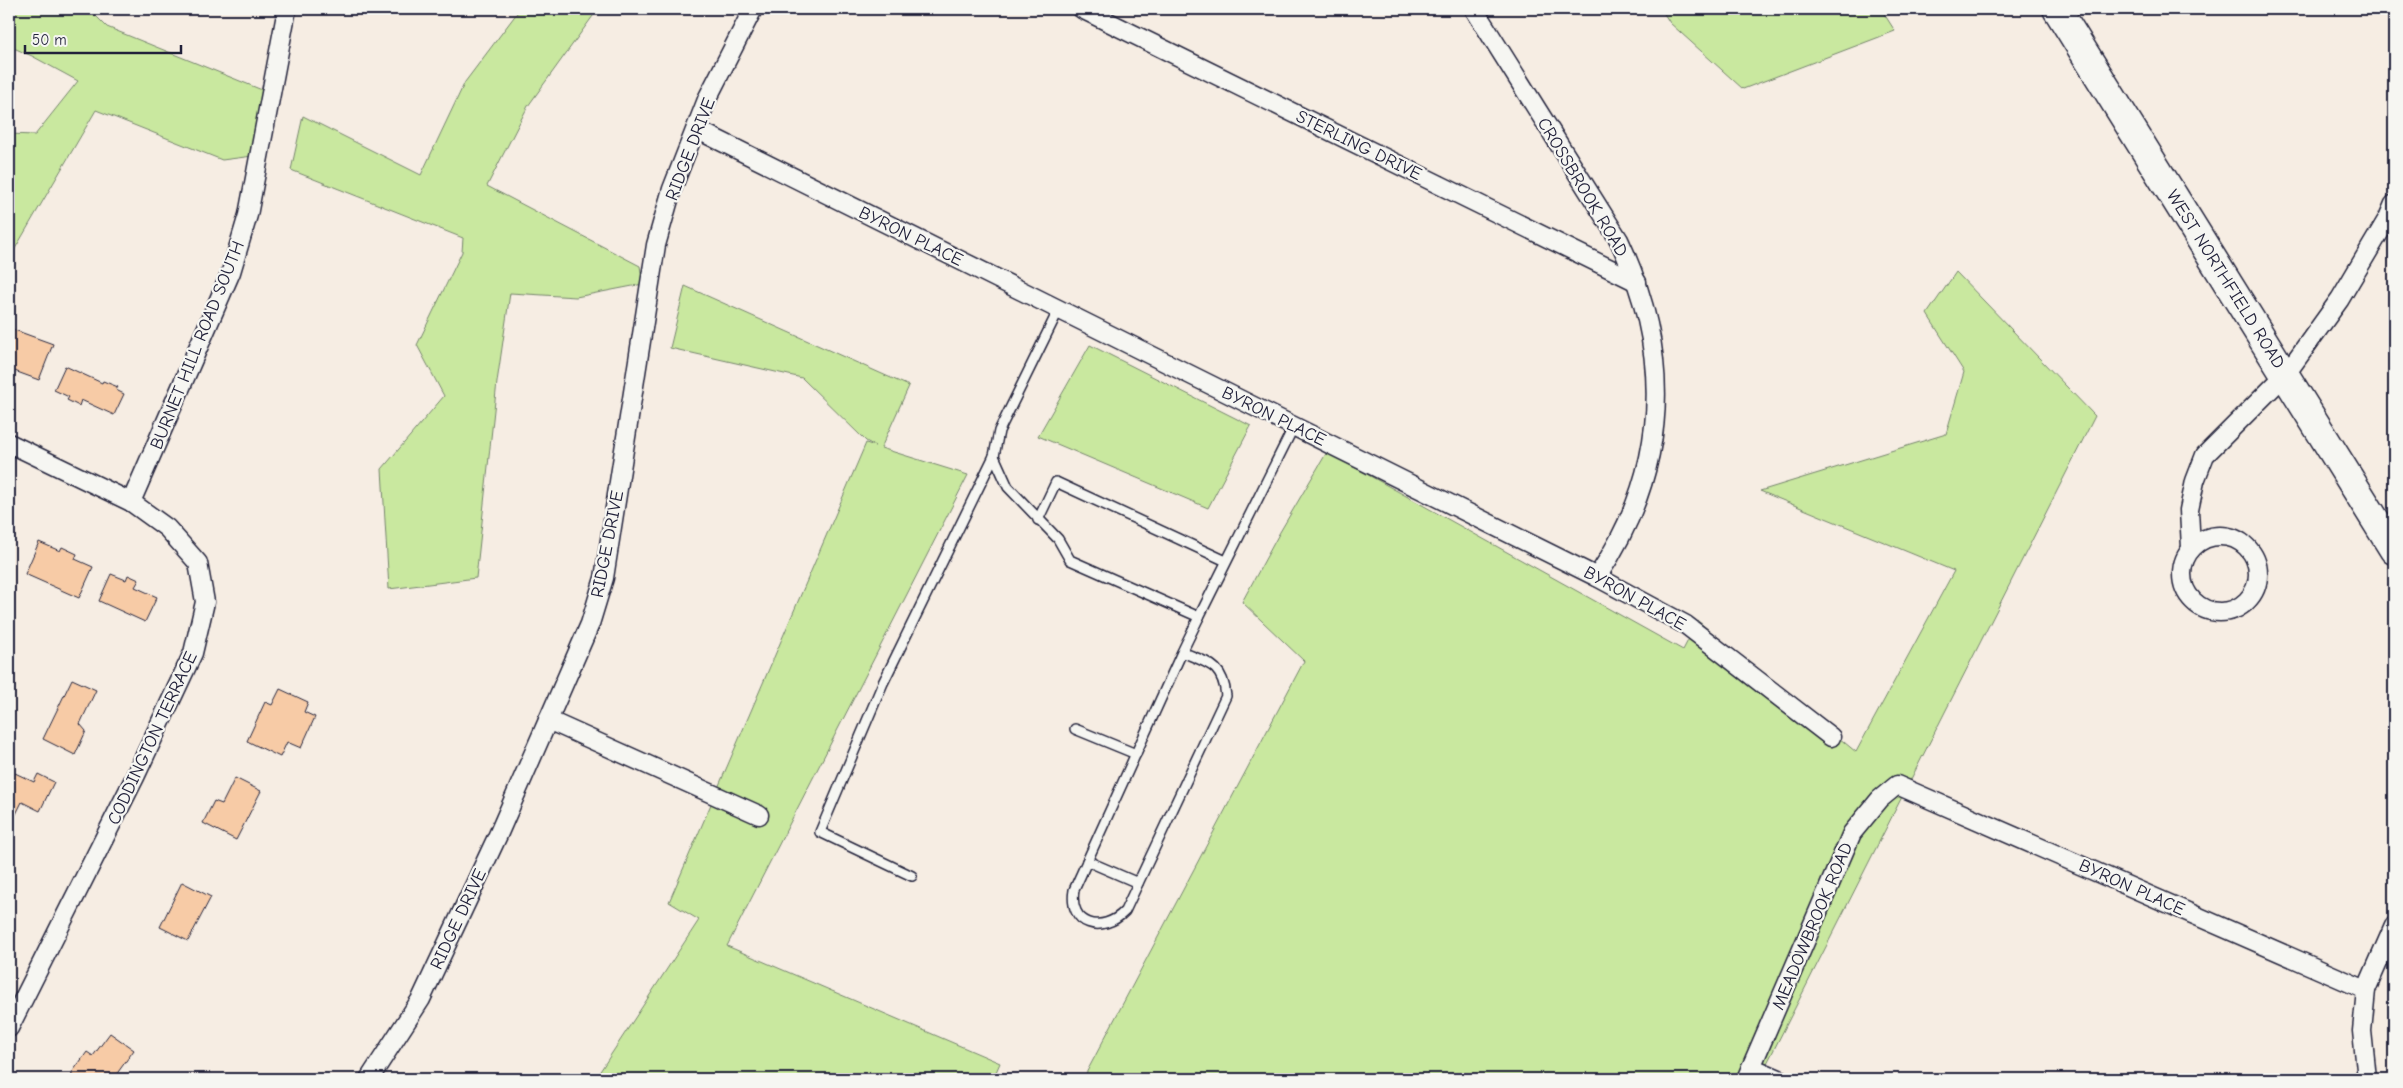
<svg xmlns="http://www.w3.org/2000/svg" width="2403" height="1088" font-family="'Comic Neue',sans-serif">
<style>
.green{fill:#c9e89f;stroke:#76856d}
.building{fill:#f7cba6;stroke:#22223b}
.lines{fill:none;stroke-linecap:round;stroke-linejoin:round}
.service-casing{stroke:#22223b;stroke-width:12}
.minor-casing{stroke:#22223b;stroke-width:21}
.primary-casing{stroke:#22223b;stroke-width:31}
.service{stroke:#f6f6f2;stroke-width:9}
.minor{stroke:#f6f6f2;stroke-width:18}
.primary{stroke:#f6f6f2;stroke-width:28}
.labels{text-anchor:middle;stroke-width:4.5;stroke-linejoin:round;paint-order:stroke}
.street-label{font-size:18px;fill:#22223b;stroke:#f6f6f2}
</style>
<rect width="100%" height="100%" fill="#f6ede3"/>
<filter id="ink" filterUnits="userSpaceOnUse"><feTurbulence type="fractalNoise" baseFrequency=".02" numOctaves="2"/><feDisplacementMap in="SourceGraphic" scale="10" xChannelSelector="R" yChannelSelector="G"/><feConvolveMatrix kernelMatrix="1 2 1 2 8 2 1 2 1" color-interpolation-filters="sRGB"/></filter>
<g filter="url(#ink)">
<g class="green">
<path d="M9 9H89L107 27 267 92 253 156 222 160 96 110 9 259V134L35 135 78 81 32 56 9 46Z"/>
<path d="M520 9H598L528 106 487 186 640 266 643 284 576 297 510 293 497 382 476 578 389 589 382 469 444 396 417 345 462 252 463 238 291 170 303 116 421 175 465 82Z"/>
<path d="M1661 9H1881L1895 31 1743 89 1670 23Z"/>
<path d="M1956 272 2095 416 1759 1079H1083L1304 661 1242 602 1280 532 1327 452 1683 650 1698 621 1856 752 1954 571 1760 491 1946 434 1964 372 1927 314Z"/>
<path d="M685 286 909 386 881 448 968 475 727 946 1000 1063 993 1079H595L699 920 669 902 866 443 875 446 866 441 802 378 670 348Z"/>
<path d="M1090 345 1251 426 1208 508 1038 436Z"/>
</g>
<g class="building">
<path d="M9 328 53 344 39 380 9 369Z"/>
<path d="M65 366 102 383 103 381 118 387 116 390 124 394 114 415 81 400 79 406 67 400 69 397 54 390Z"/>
<path d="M39 542 60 551 62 547 77 554 75 559 93 567 79 598 25 574Z"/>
<path d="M111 574 126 580 128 575 139 580 135 587 157 597 145 622 99 601Z"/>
<path d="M72 679 96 690 80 724 86 731 75 755 43 739Z"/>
<path d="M280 689 308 702 304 712 315 717 301 748 287 742 280 757 247 741 265 702 272 705Z"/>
<path d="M15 773 34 782 38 774 54 782 40 811 22 802 10 826 9 785Z"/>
<path d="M235 778 261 791 236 840 203 823 214 801 222 804Z"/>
<path d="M182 882 211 897 188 941 160 927Z"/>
<path d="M110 1033 134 1050 113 1079H78L71 1074 87 1052 93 1056Z"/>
</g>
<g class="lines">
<defs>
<g id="service">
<path d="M1059 309 999 431 994 456 1008 487 1058 539 1070 560 1199 617 1294 426"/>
<path d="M1038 520 1056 482 1226 561"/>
<path d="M1182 652C1208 663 1223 664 1226 696L1125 911C1102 935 1068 925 1074 890L1182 652 1199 617"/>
<path d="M1075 729 1136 754"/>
<path d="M1087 861 1138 883"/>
<path d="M912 876 820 832 883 683 994 456"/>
</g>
<g id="minor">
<path d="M1082 9 1637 282"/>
<path d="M1474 9 1619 240C1673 356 1669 469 1597 577"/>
<path d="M696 129 1597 577 1686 625 1831 737"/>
<path d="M9 443 131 502 167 528 198 563 205 602 193 653 135 777 9 1028"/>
<path d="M131 502 231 272 248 215 287 9"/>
<circle cx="2220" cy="574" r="38"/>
<path d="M2191 548 2189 510 2195 481 2205 455 2286 374 2340 299 2388 218 2394 204"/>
<path d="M548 720 759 815"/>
<path d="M1751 1067 1779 1079"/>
<path d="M369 1079 421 999 498 835 590 624 604 578 656 245 672 189 708 97 753 9"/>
<path d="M1746 1079 1852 833 1880 799 1897 785 2366 990"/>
<path d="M2367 1079 2362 1031 2366 990 2394 926"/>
</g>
<path id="primary" d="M2057 9 2394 550"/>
</defs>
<use href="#service" class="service-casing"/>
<use href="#minor" class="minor-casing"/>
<use href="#primary" class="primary-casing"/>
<use href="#service" class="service"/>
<use href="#minor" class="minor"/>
<use href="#primary" class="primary"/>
</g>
</g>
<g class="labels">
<g class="street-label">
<text transform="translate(1359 145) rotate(26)" y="6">STERLING DRIVE</text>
<text transform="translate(690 149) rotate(-69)" y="6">RIDGE DRIVE</text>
<text transform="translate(1583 187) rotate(59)" y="6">CROSSBROOK ROAD</text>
<text transform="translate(911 236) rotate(26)" y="6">BYRON PLACE</text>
<text transform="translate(2226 279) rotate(58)" y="6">WEST NORTHFIELD ROAD</text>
<text transform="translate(197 345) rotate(-68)" y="6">BURNET HILL ROAD SOUTH</text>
<text transform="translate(1274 416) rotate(26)" y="6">BYRON PLACE</text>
<text transform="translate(607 544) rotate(-79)" y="6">RIDGE DRIVE</text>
<text transform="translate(1635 598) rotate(29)" y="6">BYRON PLACE</text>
<text transform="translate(152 738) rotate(-65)" y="6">CODDINGTON TERRACE</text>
<text transform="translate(2132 887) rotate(24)" y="6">BYRON PLACE</text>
<text transform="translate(458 919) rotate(-65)" y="6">RIDGE DRIVE</text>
<text transform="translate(1812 926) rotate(-67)" y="6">MEADOWBROOK ROAD</text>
</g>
</g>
<rect width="2403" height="1088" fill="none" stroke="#f6f6f2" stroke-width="30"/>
<rect x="15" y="15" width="2373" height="1058" fill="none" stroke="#22223b" stroke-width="2" filter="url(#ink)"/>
<path d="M25 45v8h156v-8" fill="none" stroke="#22223b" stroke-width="2.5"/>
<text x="32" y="45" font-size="15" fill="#22223b" stroke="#f6f6f2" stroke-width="4" paint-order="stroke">50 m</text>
</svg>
